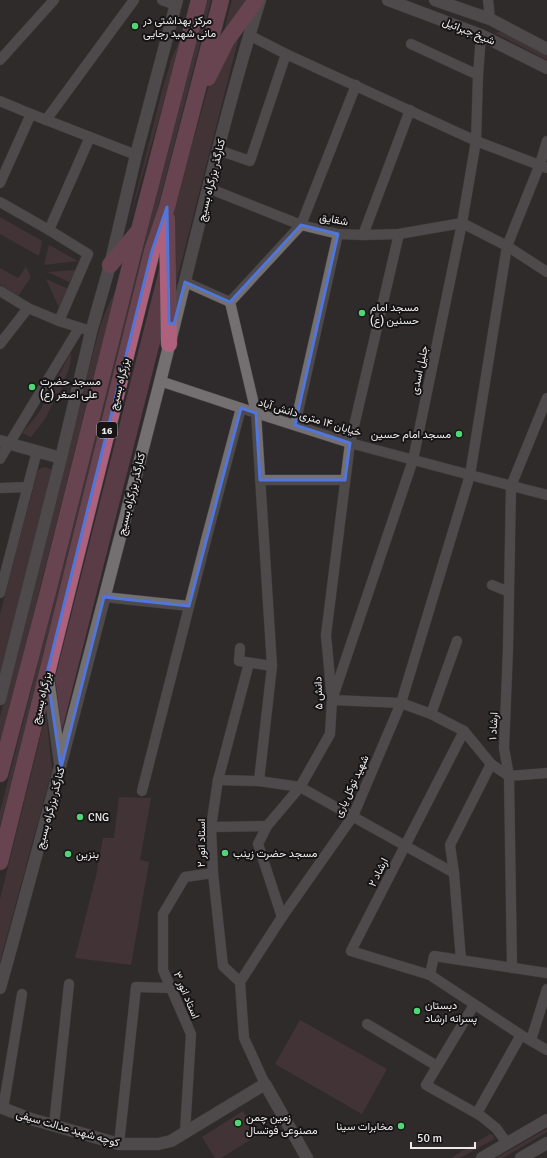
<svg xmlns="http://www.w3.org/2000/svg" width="547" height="1158" font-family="Signika,Vazirmatn,sans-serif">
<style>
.green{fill:#593c45}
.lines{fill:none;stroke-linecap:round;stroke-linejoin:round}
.minor-casing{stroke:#4a4747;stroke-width:11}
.tertiary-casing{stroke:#4a4747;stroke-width:13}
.trunk-casing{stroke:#4a4747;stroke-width:17}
.minor{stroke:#747071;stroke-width:10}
.tertiary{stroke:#747071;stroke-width:12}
.trunk{stroke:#ae617c;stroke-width:16}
.marked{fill:none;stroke:#5075dc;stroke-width:3;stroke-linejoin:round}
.poi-dot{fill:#50d674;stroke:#161415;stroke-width:1.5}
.labels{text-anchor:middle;stroke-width:4;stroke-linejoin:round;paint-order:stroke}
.shield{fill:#161415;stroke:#aba9a9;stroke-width:1}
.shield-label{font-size:10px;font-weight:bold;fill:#ebe9e9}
.poi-label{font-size:11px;fill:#ebe9e9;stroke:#161415;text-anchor:start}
.street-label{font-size:11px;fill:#ebe9e9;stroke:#161415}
</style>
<rect width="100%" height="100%" fill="#2f2b2c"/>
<g class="green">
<path d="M206 0H211L0 826V812L30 695 117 343 139 266 154 201Z"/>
<path d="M232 0H248L219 51Z"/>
<path d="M241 29 175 287 173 211 209 85Z"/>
<path d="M184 32 129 222 162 91 172 57Z"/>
<path d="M500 32 509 35 547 55V60L495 33Z"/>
<path d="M0 217 42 241 39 256 0 234Z"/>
<path d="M49 245 78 261 44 265Z"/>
<path d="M162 258V335L62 730 55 678Z"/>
<path d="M26 267 31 277 18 296 0 284V268L18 278Z"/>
<path d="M76 270 71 283 48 272Z"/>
<path d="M123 275 91 388 0 745V717L89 369 101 323 108 306Z"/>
<path d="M46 279 68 289 60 310Z"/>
<path d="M71 352C71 363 69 370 64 380L58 377Z"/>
<path d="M57 380 64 384 57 396 51 392Z"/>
<path d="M49 395 55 399 45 419 31 437 22 433 38 414Z"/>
<path d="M45 467 53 470 0 680V614L38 470 41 468Z"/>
<path d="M46 714 52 770 0 962V899Z"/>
<path d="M119 797 151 798 140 860 149 862 131 965 75 958 96 876 103 838H114Z"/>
<path d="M300 1020 387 1069 362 1114 275 1064Z"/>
<path d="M243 1111 258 1135 221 1158H215L202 1137Z"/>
<path d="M547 1129V1132L503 1158H496Z"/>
<path d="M490 1134 493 1135 494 1139 460 1158H451Z"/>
</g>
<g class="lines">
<defs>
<g id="minor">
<path d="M162 0 176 5"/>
<path d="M488 0 490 19"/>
<path d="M249 35 286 54 476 141 547 168"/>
<path d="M481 35 478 75 476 141 462 223 413 460 332 700 401 703 431 714 464 731 491 764 509 776 547 773"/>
<path d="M411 44 478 75"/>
<path d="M0 60 54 0"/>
<path d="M0 101 31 114 136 155"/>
<path d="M46 120 134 0"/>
<path d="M218 150 250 161 286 54"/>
<path d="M0 183 31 114"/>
<path d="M208 188 301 225 338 234 363 235 399 234 462 223 507 246 547 272"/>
<path d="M0 202 49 230 88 254 59 321"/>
<path d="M49 230 90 137"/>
<path d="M363 235 410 110"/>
<path d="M185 282 230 302"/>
<path d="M0 291 28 308 59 321 84 329"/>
<path d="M230 302 256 413 272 666 259 781"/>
<path d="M230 302 301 225 356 85"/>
<path d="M0 344 28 308"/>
<path d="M160 381 256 413 350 443 470 475 547 495"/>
<path d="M295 425 338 234"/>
<path d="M0 459 79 328"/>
<path d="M260 480H345"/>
<path d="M0 488 28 487"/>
<path d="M492 585 509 592"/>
<path d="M0 593 37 451"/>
<path d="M104 597 189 606"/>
<path d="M240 648 239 661 272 666"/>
<path d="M431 714 457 641"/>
<path d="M464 731 351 951 430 975 521 1035 547 1050"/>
<path d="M218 780 259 781 300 787 454 873"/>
<path d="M142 791 206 540 241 408"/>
<path d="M211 827 267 826"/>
<path d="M282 917 258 844 267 826 300 787 330 734 332 700 326 635 350 443 399 234"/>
<path d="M461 960 454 873 450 845 491 764"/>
<path d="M512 968 509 776 504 748 508 649 511 486 547 398"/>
<path d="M430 975 434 956 547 973"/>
<path d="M240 982 223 966 213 873 211 827 218 780 249 663"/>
<path d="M474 1005 426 1085 481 1116 496 1128 507 1143"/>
<path d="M367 1024 437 1066"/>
<path d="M531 1040 547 989"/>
<path d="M265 1084 244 1038 240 982 282 917 353 816 401 703 470 475 507 246 540 164 547 141"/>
<path d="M3 1109 22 994"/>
<path d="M477 1113 521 1035"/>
<path d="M54 1125 69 984"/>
<path d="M185 1132 191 1034 163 970V914L185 877 213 873"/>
<path d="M119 1144 136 987 170 988"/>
</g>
<g id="tertiary">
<path d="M388 0 481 35 547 68"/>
<path d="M435 0 490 19 547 49"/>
<path d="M0 441 61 458"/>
<path d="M48 678 60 763"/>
<path d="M0 699 61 458 91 332 110 265 136 155 177 0"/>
<path d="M0 988C56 787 108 585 160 382 192 255 221 126 260 0"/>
<path d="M0 1107 31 1119 119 1144H158L171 1141 265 1084 307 1158"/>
<path d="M482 1158 547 1120"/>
<path d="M521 1158 547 1143"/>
</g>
<g id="trunk">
<path d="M208 78 227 40 256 0"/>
<path d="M167 219 169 344"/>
<path d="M110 265 137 233"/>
<path d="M0 774 49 588 139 230 199 0"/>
<path d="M0 862 152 251 167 207 221 0"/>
</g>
</defs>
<use href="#minor" class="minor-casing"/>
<use href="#tertiary" class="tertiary-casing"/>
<use href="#trunk" class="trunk-casing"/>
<use href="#minor" class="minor"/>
<use href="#tertiary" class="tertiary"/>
<use href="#trunk" class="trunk"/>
</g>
<path d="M0 0H547V1158H0ZM167 207 169 323 174 324 185 282 230 302 301 225 338 234 295 425 350 443 345 480H260L256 413 241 408 189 606 104 597 61 768 47 673 152 251Z" fill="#2f2b2c" fill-opacity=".55" fill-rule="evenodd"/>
<path class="marked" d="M167 207 169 323 174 324 185 282 230 302 301 225 338 234 295 425 350 443 345 480H260L256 413 241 408 189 606 104 597 61 768 47 673 152 251Z"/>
<g class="poi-dot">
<circle cx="135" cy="26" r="4"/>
<circle cx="362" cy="313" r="4"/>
<circle cx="32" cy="387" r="4"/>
<circle cx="459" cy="434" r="4"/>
<circle cx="80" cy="817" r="4"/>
<circle cx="225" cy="853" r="4"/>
<circle cx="68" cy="854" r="4"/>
<circle cx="417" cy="1011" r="4"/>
<circle cx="238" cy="1123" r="4"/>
<circle cx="401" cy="1126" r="4"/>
</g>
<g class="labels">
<rect class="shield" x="97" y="422" width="20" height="16" rx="3"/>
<g class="shield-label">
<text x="107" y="434">16</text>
</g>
<g class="poi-label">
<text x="143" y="24">مرکز بهداشتی در<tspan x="143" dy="13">مانی شهید رجایی</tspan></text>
<text x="370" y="311">مسجد امام<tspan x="370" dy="13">حسنین (ع)</tspan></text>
<text x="40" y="385">مسجد حضرت<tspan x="40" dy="13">علی اصغر (ع)</tspan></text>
<text x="451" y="438" text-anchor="end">مسجد امام حسین</text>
<text x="88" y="821">CNG</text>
<text x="233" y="857">مسجد حضرت زینب</text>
<text x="76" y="858">بنزین</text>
<text x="425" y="1009">دبستان<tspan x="425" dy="13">پسرانه ارشاد</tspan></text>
<text x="246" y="1121">زمین چمن<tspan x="246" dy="13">مصنوعی فوتسال</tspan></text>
<text x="393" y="1130" text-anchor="end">مخابرات سینا</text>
</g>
<g class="street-label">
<text transform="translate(469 31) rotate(22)" y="4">شیخ جبرائیل</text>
<text transform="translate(211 180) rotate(-76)" y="4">کنارگذر بزرگراه بسیج</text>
<text transform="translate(334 219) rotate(10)" y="4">شقایق</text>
<text transform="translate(419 370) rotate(-78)" y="4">جلیل اسدی</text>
<text transform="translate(119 384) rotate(-76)" y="4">بزرگراه بسیج</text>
<text transform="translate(310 417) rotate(17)" y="4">خیابان ۱۴ متری دانش آباد</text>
<text transform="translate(131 494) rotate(-76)" y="4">کنارگذر بزرگراه بسیج</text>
<text transform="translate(318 693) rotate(-92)" y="4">دانش ۵</text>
<text transform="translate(41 698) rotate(-76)" y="4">بزرگراه بسیج</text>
<text transform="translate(493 726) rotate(-87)" y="4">ارشاد ۱</text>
<text transform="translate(351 786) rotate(-65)" y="4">شهید توکل یاری</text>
<text transform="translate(50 808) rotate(-75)" y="4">کنارگذر بزرگراه بسیج</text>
<text transform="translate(201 843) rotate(-90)" y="4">استاد انور ۲</text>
<text transform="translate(378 872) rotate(-63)" y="4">ارشاد ۲</text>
<text transform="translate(187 995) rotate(67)" y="4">استاد انور ۳</text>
<text transform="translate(68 1128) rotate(16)" y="4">کوچه شهید عدالت سیفی</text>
</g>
</g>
<path d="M411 1142v6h64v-6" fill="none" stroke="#ebe9e9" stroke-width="2"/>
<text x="417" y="1142" font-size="12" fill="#ebe9e9" stroke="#161415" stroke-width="3" paint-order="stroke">50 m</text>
</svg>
